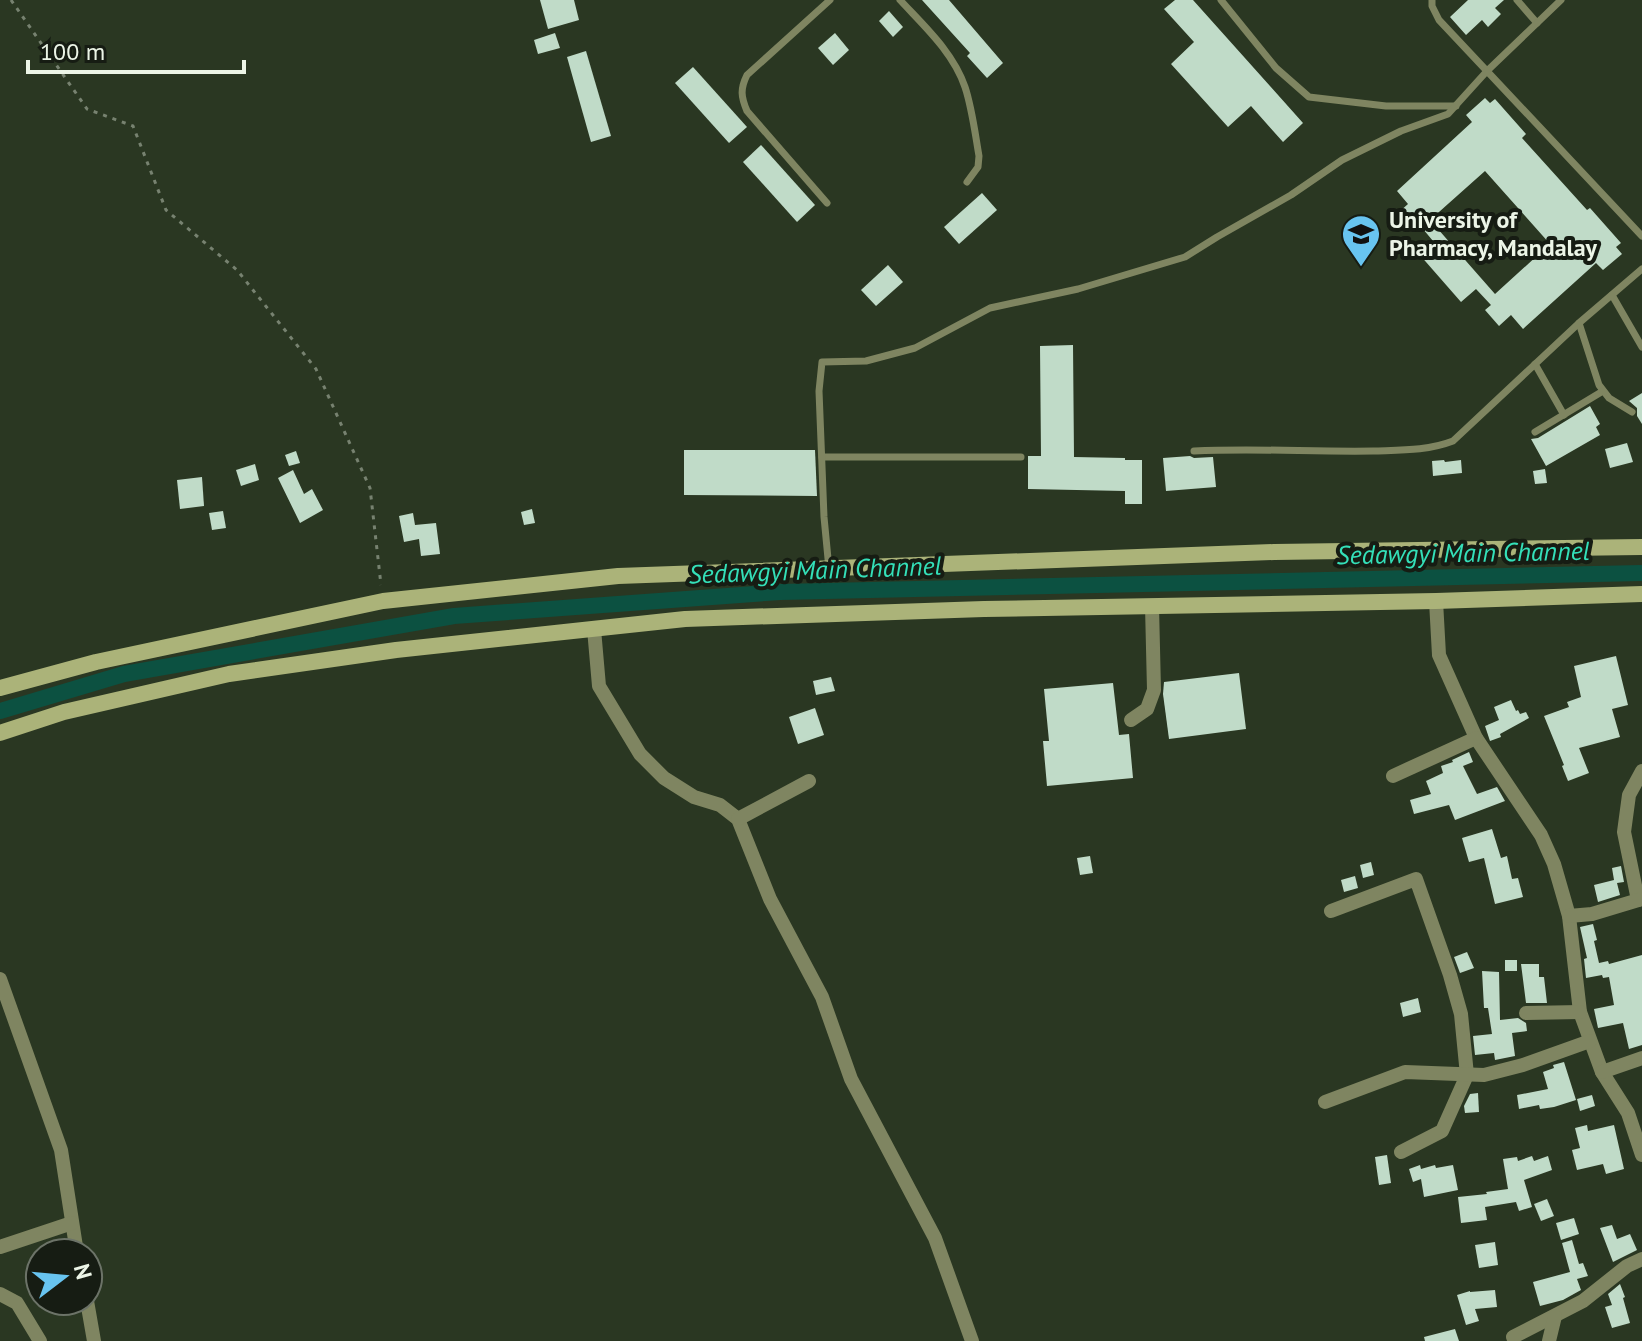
<svg xmlns="http://www.w3.org/2000/svg" width="1642" height="1341" font-family="'PT Sans',sans-serif">
<style>
.lines{fill:none;stroke-linecap:round;stroke-linejoin:round}
.canal{stroke:#0c5141;stroke-width:16}
.building{fill:#c0dbc8;fill-rule:evenodd}
.path{stroke:#778270;stroke-width:3;stroke-dasharray:4 6;stroke-linecap:butt}
.lane{stroke:#7f8561;stroke-width:7}
.street{stroke:#7f8561;stroke-width:14}
.secondary{stroke:#abb379;stroke-width:16}
.labels{text-anchor:middle;stroke-width:8;stroke-linejoin:round;paint-order:stroke}
.poi-label{font-size:24px;font-weight:bold;fill:#ecf5e7;stroke:#161c13;text-anchor:start}
.water-label{font-size:26px;font-style:italic;fill:#34e0b9;stroke:#161c13}
</style>
<rect width="100%" height="100%" fill="#2a3722"/>
<g class="lines">
<path class="canal" d="M0 711 124 674 454 616 780 592 1642 573"/>
</g>
<g class="building">
<path d="M540 0H574L579 20 548 29Z"/>
<path d="M922 0H949L1003 63 987 78 967 56 970 53Z"/>
<path d="M1175 0H1193L1303 123 1283 142 1251 106 1228 127 1171 64 1194 42 1164 9Z"/>
<path d="M1468 0H1504L1495 8 1501 14 1488 27 1482 20 1466 35 1450 17Z"/>
<path d="M889 11 903 27 893 37 879 21Z"/>
<path d="M555 33 560 48 538 54 534 40Z"/>
<path d="M835 33 849 50 833 65 818 48Z"/>
<path d="M586 51 611 136 591 142 567 57Z"/>
<path d="M693 67 747 127 729 143 675 83Z"/>
<path d="M1485 98 1490 103 1495 99 1526 134 1522 138 1587 210 1590 208 1621 243 1616 247 1622 254 1603 270 1596 263 1523 329 1511 315 1499 326 1485 310 1491 305 1476 289 1461 302 1419 254 1433 241 1418 223 1413 229 1398 213 1408 204 1397 191 1472 122 1466 115ZM1485 171 1550 244 1495 294 1430 220Z"/>
<path d="M761 145 815 205 797 222 743 162Z"/>
<path d="M982 193 997 210 959 244 944 227Z"/>
<path d="M888 265 903 282 876 306 861 290Z"/>
<path d="M1073 345 1074 457 1125 458V460H1142V504H1125V491L1028 489V456H1041L1040 346Z"/>
<path d="M1642 393V424L1637 416V408L1629 401Z"/>
<path d="M1590 406 1600 424 1596 427 1600 435 1546 466 1531 439 1538 438Z"/>
<path d="M1627 443 1633 462 1610 468 1605 449Z"/>
<path d="M684 450H815L817 496 684 495Z"/>
<path d="M296 451 300 463 289 466 285 455Z"/>
<path d="M1190 456 1194 458 1213 457 1216 487 1166 491 1163 458Z"/>
<path d="M1444 460 1445 462 1461 460 1462 473 1433 476 1432 461Z"/>
<path d="M255 464 259 480 241 486 236 470Z"/>
<path d="M1545 469 1547 483 1535 484 1533 471Z"/>
<path d="M293 470 304 494 312 489 323 510 300 523 278 478Z"/>
<path d="M202 477 204 506 180 509 177 480Z"/>
<path d="M532 509 535 523 524 525 521 512Z"/>
<path d="M223 511 226 528 212 530 209 513Z"/>
<path d="M413 513 415 525 436 523 440 554 421 556 419 539 404 542 399 516Z"/>
<path d="M1616 656 1628 705 1612 709 1620 737 1579 748 1589 773 1568 781 1562 766 1564 765 1544 716 1569 707 1567 702 1581 697 1574 666Z"/>
<path d="M1239 673 1246 729 1169 739 1163 694 1164 682Z"/>
<path d="M831 677 835 691 816 695 813 681Z"/>
<path d="M1113 683 1119 735 1129 734 1133 778 1047 786 1043 741H1049L1044 689Z"/>
<path d="M1511 700 1516 711 1518 710 1520 714 1526 712 1529 718 1500 734 1501 737 1490 741 1485 726 1499 720 1494 707Z"/>
<path d="M815 708 824 735 798 744 789 717Z"/>
<path d="M1469 752 1473 762 1463 766 1477 794 1497 787 1505 801 1455 820 1449 805 1414 814 1410 800 1431 794 1426 781 1443 773 1441 766 1453 762 1452 760Z"/>
<path d="M1492 829 1501 858 1507 856 1512 879 1518 878 1523 897 1495 904 1484 858 1469 862 1462 838Z"/>
<path d="M1090 856 1093 873 1080 875 1077 858Z"/>
<path d="M1371 862 1374 875 1363 878 1360 865Z"/>
<path d="M1621 866 1624 882 1617 883 1620 895 1598 902 1594 885 1614 880 1612 868Z"/>
<path d="M1355 876 1358 888 1344 892 1341 880Z"/>
<path d="M1593 924 1597 940 1594 941 1599 963 1608 961 1609 964 1642 955V1045L1629 1049 1623 1023 1598 1028 1594 1009 1614 1005 1609 977 1603 978 1602 975 1586 978 1584 959 1587 958 1580 927Z"/>
<path d="M1467 952 1474 968 1460 973 1454 957Z"/>
<rect x="1505" y="960" width="12" height="11"/>
<path d="M1521 964H1539V977H1544L1547 1003H1526Z"/>
<path d="M1482 971 1499 972 1500 1020 1518 1018 1526 1023 1527 1031 1512 1033 1515 1056 1495 1060 1494 1053 1475 1055 1473 1036 1492 1034 1488 1008H1484Z"/>
<path d="M1418 998 1421 1012 1403 1017 1400 1003Z"/>
<path d="M1564 1062 1576 1100 1554 1107 1540 1109 1539 1105 1519 1109 1517 1095 1548 1089 1543 1072 1554 1068 1553 1065Z"/>
<path d="M1478 1093 1479 1112 1465 1113 1464 1106 1470 1094Z"/>
<path d="M1592 1095 1595 1106 1580 1111 1577 1099Z"/>
<path d="M1587 1125 1588 1131 1614 1125 1624 1169 1606 1174 1603 1164 1577 1170 1572 1150 1580 1148 1575 1128Z"/>
<path d="M1387 1155 1391 1183 1379 1185 1375 1157Z"/>
<path d="M1532 1156 1534 1161 1548 1156 1552 1170 1524 1180 1532 1207 1519 1211 1516 1202 1485 1207 1487 1220 1461 1223 1458 1197 1487 1194 1486 1192 1508 1189 1503 1159 1517 1157 1518 1161Z"/>
<path d="M1420 1165 1421 1169 1435 1165 1436 1168 1453 1165 1458 1190 1424 1197 1421 1179 1413 1182 1409 1169Z"/>
<path d="M1547 1199 1554 1216 1541 1221 1534 1204Z"/>
<path d="M1574 1218 1579 1234 1561 1240 1556 1223Z"/>
<path d="M1612 1225 1617 1239 1630 1234 1637 1250 1613 1262 1600 1228Z"/>
<path d="M1572 1240 1579 1264 1583 1263 1588 1276 1577 1279 1581 1290 1563 1300 1540 1306 1533 1282 1570 1272 1562 1243Z"/>
<path d="M1495 1242 1498 1265 1479 1268 1475 1245Z"/>
<path d="M1620 1284 1625 1297 1623 1298 1630 1323 1612 1328 1605 1307 1612 1305 1608 1294Z"/>
<path d="M1495 1290 1497 1307 1475 1309 1479 1321 1466 1325 1457 1295 1470 1291V1292Z"/>
<path d="M1455 1329 1459 1341H1425L1424 1337Z"/>
</g>
<g class="lines">
<path class="path" d="M11 0 87 109 133 126 166 210 237 270 316 369 370 488 381 585"/>
<g class="lane">
<path d="M900 0C924 26 953 52 965 87 972 108 975 133 979 156L978 167 967 182"/>
<path d="M1221 0 1276 68 1309 97 1386 106H1456"/>
<path d="M1432 0V6L1439 20 1642 236"/>
<path d="M1517 0 1537 23"/>
<path d="M827 203 747 111C741 97 740 89 747 75L830 0"/>
<path d="M1612 295 1642 347"/>
<path d="M1579 323 1599 385 1609 398 1632 412"/>
<path d="M1535 364 1564 415"/>
<path d="M1535 432 1603 391"/>
<path d="M1194 451C1254 448 1313 452 1373 451 1401 450 1427 451 1453 441L1579 323 1642 269"/>
<path d="M822 457H1021"/>
<path d="M829 569 824 517 819 391 822 362 866 361 915 348 990 308 1078 289 1185 257 1217 237 1291 195 1342 160 1401 131 1448 114 1487 71 1561 0"/>
</g>
<g class="street">
<path d="M1436 601 1439 655 1476 738 1541 835 1554 864 1569 916 1580 1012 1602 1072 1628 1113 1642 1155"/>
<path d="M594 629 599 686 640 754 664 778 694 797 720 805 738 819 770 899 822 997 851 1079 935 1238 972 1341"/>
<path d="M1131 720 1147 709 1154 690 1152 606"/>
<path d="M1393 776 1476 738"/>
<path d="M738 819 809 781"/>
<path d="M1638 900 1624 832 1629 795 1642 771"/>
<path d="M1331 911 1416 879 1450 975 1461 1014 1467 1075 1442 1131 1401 1152"/>
<path d="M1569 916 1592 914 1642 899"/>
<path d="M0 979 61 1150 77 1253"/>
<path d="M1526 1013 1580 1012"/>
<path d="M1602 1072 1642 1058"/>
<path d="M1325 1102 1405 1072 1484 1075 1523 1065 1590 1041"/>
<path d="M0 1247 72 1223"/>
<path d="M0 1294 17 1303 40 1341"/>
<path d="M87 1301 94 1341"/>
<path d="M1513 1337 1583 1301 1627 1266 1642 1259"/>
<path d="M1549 1341 1555 1316"/>
</g>
<g class="secondary">
<path d="M0 688 96 662 383 601 618 576 1274 552 1642 547"/>
<path d="M0 733 64 712 229 674 396 650 685 619 984 609 1436 601 1642 594"/>
</g>
</g>
<defs>
<symbol id="university-pin" viewBox="-11 -11 22 30"><path d="M0 17L-7.5 6A9.5 9.5 0 1 1 7.5 6Z" fill="#68c4f0" stroke="#161c13"/><path d="M0-5L7-2L0 1L-7-2ZM-4 1L0 2.5L4 1V4Q0 6-4 4Z" fill="#111"/></symbol>
</defs>
<g fill-rule="evenodd">
<use href="#university-pin" x="1339" y="212" width="44" height="60"/>
</g>
<g class="labels">
<g class="poi-label">
<text x="1389" y="228">University of<tspan x="1389" dy="28">Pharmacy, Mandalay</tspan></text>
</g>
<g class="water-label">
<text transform="translate(1463 553) rotate(-1)" y="9">Sedawgyi Main Channel</text>
<text transform="translate(815 570) rotate(-2)" y="9">Sedawgyi Main Channel</text>
</g>
</g>
<g transform="translate(64 1277) rotate(74)"><circle r="38" fill="#161c13" stroke="#6c7368" stroke-width="2"/>
<path d="M0-6L14 30L0 20L-14 30Z" fill="#68c4f0"/>
<text y="-12" font-size="22" font-weight="bold" text-anchor="middle" fill="#ecf5e7">N</text>
</g>
<path d="M28 60v12h216v-12" fill="none" stroke="#ecf5e7" stroke-width="4"/>
<text x="40" y="60" font-size="24" fill="#ecf5e7" stroke="#161c13" stroke-width="6" paint-order="stroke">100 m</text>
</svg>
